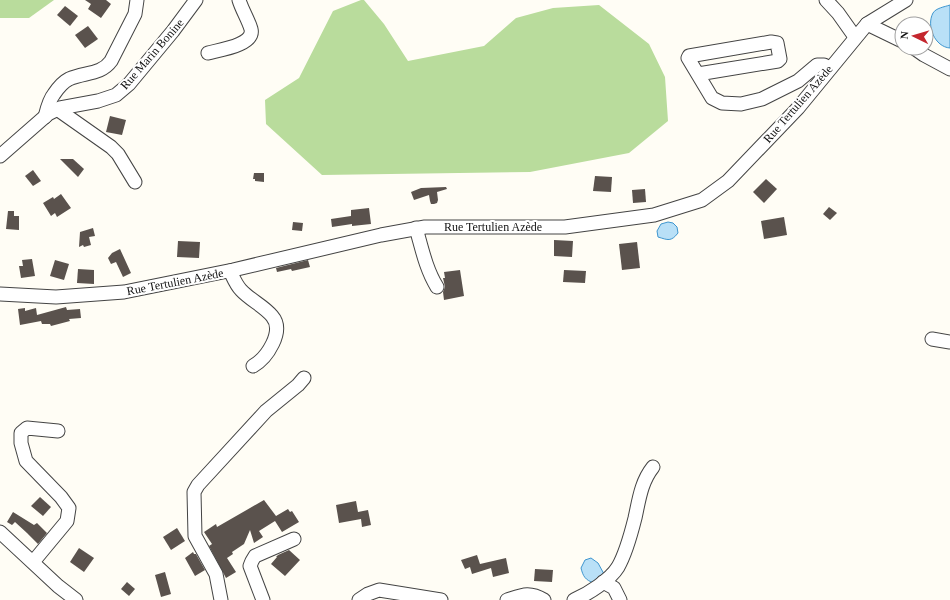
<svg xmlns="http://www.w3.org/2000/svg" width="950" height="600" font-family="Georgia,serif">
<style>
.forest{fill:#b9dc9c}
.water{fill:#b9e0f7;stroke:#3f96cf}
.building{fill:#5a524d}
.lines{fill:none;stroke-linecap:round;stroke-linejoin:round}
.minor-casing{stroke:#444;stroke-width:15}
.minor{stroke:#fff;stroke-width:13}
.labels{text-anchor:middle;stroke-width:4;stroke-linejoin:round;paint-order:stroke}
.street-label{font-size:12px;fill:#111;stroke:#fff}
</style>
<rect width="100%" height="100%" fill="#fffdf5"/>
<g class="forest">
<path d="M0 0H54L29 18H0Z"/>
<path d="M361 0H364L384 24 408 61 484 46 516 18 553 8 599 5 649 44 665 77 668 121 629 153 530 172 322 175 266 124 265 100 299 78 333 11Z"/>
</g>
<g class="water">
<path d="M950 5V48C935 47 926 26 933 13 936 8 944 7 950 5Z"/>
<path d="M668 222 673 223 677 227 678 233C671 242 668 240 658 237L657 231 661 224Z"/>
<path d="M591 558 598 563 604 574 594 583C585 580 583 576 581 568L585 560Z"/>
</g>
<g class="building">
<path d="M85 0H106L111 4 101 18 88 9 91 4Z"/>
<path d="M65 6 78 16 70 26 57 15Z"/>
<path d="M88 26 98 39 85 48 75 35Z"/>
<path d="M110 116 126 120 122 135 106 132Z"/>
<path d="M60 159H73L84 169 78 177Z"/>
<path d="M33 170 41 181 33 186 25 176Z"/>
<path d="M254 173H264V182L255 181V179H253Z"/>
<path d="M595 176 612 177 611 192 593 191Z"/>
<path d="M766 179 777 189 764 203 753 192Z"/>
<path d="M446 187 447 189 437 192 438 200 437 203 434 204H431L430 201 429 195 414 200 411 192 421 188Z"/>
<path d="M645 189 646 202 633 203 632 190Z"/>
<path d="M61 194 71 208 57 217 55 213 51 216 43 203 53 197 54 199Z"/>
<path d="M829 207 837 213 830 220 823 214Z"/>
<path d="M369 208 371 224 352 226V224L332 227 331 219 351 216V210Z"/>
<path d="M8 211H14V216H19V230L6 229Z"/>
<path d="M784 217 787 235 764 239 761 221Z"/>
<path d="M293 222 303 223 302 231 292 230Z"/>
<path d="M93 228 95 236 89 237 91 245 84 247 83 245 79 247 80 232Z"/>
<path d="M554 240 573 241 572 257 554 256Z"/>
<path d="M178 241 200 242 199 258 177 257Z"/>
<path d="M637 242 640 268 622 270 619 244Z"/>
<path d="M120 249 131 273 123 277 116 262 111 264 108 258 112 253Z"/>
<path d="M32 259 35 276 21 278 19 266H23L22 260Z"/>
<path d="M55 260 69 264 64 280 50 276Z"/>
<path d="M308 260 310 267 292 271 291 269 277 272 276 268Z"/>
<path d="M78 269 94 270V284L77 283Z"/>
<path d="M460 270 464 296 444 300 443 292 445 287 443 278H445L444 272Z"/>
<path d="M564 270 586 271 585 283 563 282Z"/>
<path d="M66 307 67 310 80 309 81 318 69 319 70 321 51 326 50 324H42L41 321 20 325 18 309 25 308V311L36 308 37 315Z"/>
<path d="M40 497 51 507 43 516 31 506Z"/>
<path d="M264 500 276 516 288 509 290 512 292 511 299 522 282 532 275 521 259 531 263 537 254 543 250 530 244 544 232 552 233 554 227 558 236 572 226 578 209 546 212 544 204 532 216 524 217 527Z"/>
<path d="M356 501 358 512 368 510 371 525 362 527 361 519 339 523 336 505Z"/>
<path d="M13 512 34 525 37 523 47 533 38 544 27 533 15 522 12 525 7 522Z"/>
<path d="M177 528 185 541 171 550 163 537Z"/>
<path d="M79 548 94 558 84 572 70 562Z"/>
<path d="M289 550 300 560 285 576 271 564 277 557H276L278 555Z"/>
<path d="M193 552 194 554H196L205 570 195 576 185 558Z"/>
<path d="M477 555 480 564 506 558 509 573 493 577 491 568 472 574 470 567 465 569 461 560Z"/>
<path d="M535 569 553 570 552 582 534 581Z"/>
<path d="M165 572 171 594 161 597 155 575Z"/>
<path d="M127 582 135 589 129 596 121 589Z"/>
</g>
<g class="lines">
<defs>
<g id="minor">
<path d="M826 0 838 13 855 37"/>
<path d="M867 24 902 41"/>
<path d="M914 48 924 55 950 69"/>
<path d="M208 53C219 50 255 45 251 29 248 19 242 10 239 0"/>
<path d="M698 74 778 61 780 59 777 43 771 42 689 56 688 58 712 98 722 103 741 104 762 99 798 81 817 65H824L830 68"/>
<path d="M57 109 111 147 118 154 135 182"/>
<path d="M45 117C47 109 49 100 54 94 58 88 63 82 69 79 84 72 101 75 111 61L135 14 137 0"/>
<path d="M0 156 48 114 60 108 98 101 116 95 129 84 173 31 196 0"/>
<path d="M416 228C422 249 426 269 437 287"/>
<path d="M230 271C233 277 236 285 241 290 250 300 264 306 272 316 285 331 267 358 253 366"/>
<path d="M0 294 56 297 124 292 233 270 381 235 425 227H565L654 215 702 200 728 181 798 108 867 24 906 0"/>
<path d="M932 339 950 342"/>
<path d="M0 532 58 586 76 600"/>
<path d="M33 562 67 521 69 508 61 497 26 461 21 443V433L27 428 58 431"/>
<path d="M603 582 614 588 620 600"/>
<path d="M221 600 216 574 195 536 194 492 198 485 266 411 298 385 304 378"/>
<path d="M263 600 250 566 252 561 255 556 294 539"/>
<path d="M359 600 368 594 379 590 441 600"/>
<path d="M507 600C522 595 529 591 544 600"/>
<path d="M574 600C588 594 610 580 618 567 626 553 631 534 635 518 639 500 641 482 653 467"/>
</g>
</defs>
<use href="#minor" class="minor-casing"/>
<use href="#minor" class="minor"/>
</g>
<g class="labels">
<g class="street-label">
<text transform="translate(152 54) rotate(-49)" y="4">Rue Marin Bonine</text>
<text transform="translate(798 104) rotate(-49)" y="4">Rue Tertulien Azède</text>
<text x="493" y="231">Rue Tertulien Azède</text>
<text transform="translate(175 282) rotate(-11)" y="4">Rue Tertulien Azède</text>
</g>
</g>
<g transform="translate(914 36) rotate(275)"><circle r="19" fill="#ffffff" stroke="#a0a0a0"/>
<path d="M0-3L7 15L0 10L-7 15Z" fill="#c4262e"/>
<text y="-6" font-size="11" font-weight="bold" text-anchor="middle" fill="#111111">N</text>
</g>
</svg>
